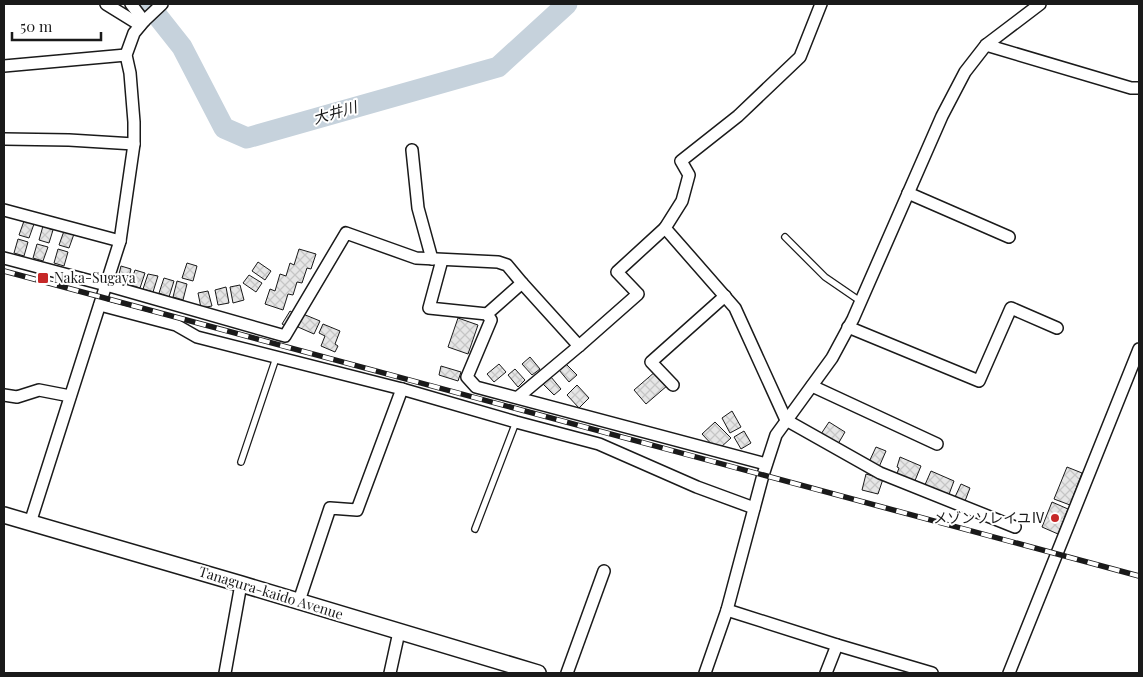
<svg xmlns="http://www.w3.org/2000/svg" width="1143" height="677" font-family="'Playfair Display','Noto Sans JP',serif">
<style>
.lines{fill:none;stroke-linecap:round;stroke-linejoin:round}
.river{stroke:#c6d2dc;stroke-width:21}
.building{fill:url(#building-cross-hatch);stroke:#1a1a1a}
.lane-casing{stroke:#1a1a1a;stroke-width:8}
.street-casing{stroke:#1a1a1a;stroke-width:14}
.secondary-casing{stroke:#1a1a1a;stroke-width:18}
.lane{stroke:#fff;stroke-width:5.5}
.street{stroke:#fff;stroke-width:11}
.secondary{stroke:#fff;stroke-width:15}
.rail-casing{stroke:#1a1a1a;stroke-width:5.5}
.rail{stroke:#fff;stroke-width:4;stroke-dasharray:11;stroke-linecap:butt}
.poi-dot{fill:#c62828;stroke:#fff;stroke-width:2}
.labels{text-anchor:middle;stroke-width:4;stroke-linejoin:round;paint-order:stroke}
.poi-label{font-size:14px;fill:#1a1a1a;stroke:#fff;text-anchor:start}
.street-label{font-size:14px;fill:#1a1a1a;stroke:#fff}
.water-label{font-size:15px;font-style:italic;fill:#1a1a1a;stroke:#fff}
</style>
<defs>
<pattern id="building-cross-hatch" width="8" height="8" patternUnits="userSpaceOnUse" patternTransform="scale(1.25)"><rect width="8" height="8" fill="#e6e6e6"/><path d="M0 0l8 8M0 8l8-8" fill="none" stroke="#c5c5c5"/></pattern>
</defs>
<rect width="100%" height="100%" fill="#fff"/>
<g class="lines">
<path class="river" d="M148 4 182 47 224 128 247 138 498 67 567 4"/>
</g>
<g class="building">
<path d="M24 221 34 224 29 238 19 235Z"/>
<path d="M43 226 53 230 49 243 39 240Z"/>
<path d="M64 231 74 234 69 248 59 245Z"/>
<path d="M18 239 28 242 24 256 14 253Z"/>
<path d="M37 244 48 247 43 261 33 258Z"/>
<path d="M58 249 68 252 64 266 54 263Z"/>
<path d="M299 249 316 254 311 269 307 268 302 283 297 282 293 295 288 294 283 310 265 304 270 289 275 291 280 274 286 276 290 263 294 265Z"/>
<path d="M258 262 271 271 265 280 252 271Z"/>
<path d="M187 263 197 266 193 281 182 278Z"/>
<path d="M121 266 131 269 127 285 117 282Z"/>
<path d="M135 270 145 273 140 288 130 285Z"/>
<path d="M148 274 158 276 153 292 143 289Z"/>
<path d="M249 275 262 283 256 292 243 283Z"/>
<path d="M164 278 174 281 169 297 159 293Z"/>
<path d="M177 281 187 284 183 300 173 297Z"/>
<path d="M240 285 244 300 233 303 230 287Z"/>
<path d="M226 287 229 303 218 305 215 290Z"/>
<path d="M208 291 212 306 201 308 198 293Z"/>
<path d="M290 311 295 314 287 327 282 324Z"/>
<path d="M303 314 320 321 314 334 298 327Z"/>
<path d="M458 318 478 325 468 354 448 347Z"/>
<path d="M323 324 340 331 335 344 338 346 335 352 321 346 325 336 319 333Z"/>
<path d="M530 357 540 369 532 375 522 364Z"/>
<path d="M499 364 506 372 494 382 487 374Z"/>
<path d="M566 364 577 375 569 382 559 370Z"/>
<path d="M441 366 461 372 458 381 439 375Z"/>
<path d="M515 369 525 380 518 387 508 375Z"/>
<path d="M656 371 668 385 646 404 634 390Z"/>
<path d="M551 377 561 389 554 395 543 384Z"/>
<path d="M577 385 589 398 579 408 567 395Z"/>
<path d="M732 411 741 427 730 433 722 418Z"/>
<path d="M715 422 731 438 720 448 718 445 715 448 702 434Z"/>
<path d="M829 422 845 432 838 444 821 434Z"/>
<path d="M744 431 751 443 741 449 734 437Z"/>
<path d="M876 447 886 451 879 467 869 462Z"/>
<path d="M900 457 921 466 914 483 896 476 899 468 897 467Z"/>
<path d="M1067 467 1082 473 1070 505 1054 499Z"/>
<path d="M931 471 954 481 948 497 924 487Z"/>
<path d="M866 474 883 479 878 494 862 490Z"/>
<path d="M961 484 970 488 965 501 955 497Z"/>
<path d="M1052 502 1068 509 1058 534 1042 527Z"/>
</g>
<g class="lines">
<defs>
<g id="lane">
<path d="M785 237 825 277 860 301"/>
<path d="M241 462 276 358"/>
<path d="M475 529 516 422"/>
</g>
<g id="street">
<path d="M106 4 140 25"/>
<path d="M131 4 144 21"/>
<path d="M821 4 800 57 738 116 681 161 689 175 682 201 665 228 735 308 786 420 880 473 1015 527"/>
<path d="M986 45 1131 88H1139"/>
<path d="M4 66 126 55"/>
<path d="M4 139 69 140 134 144"/>
<path d="M412 150 418 208 432 259"/>
<path d="M908 193 1009 237"/>
<path d="M4 210 120 241"/>
<path d="M4 258 106 285 285 336 346 233 416 258 498 262 507 265 522 283"/>
<path d="M442 260 429 308 487 314"/>
<path d="M100 305 176 325 197 337 402 389 516 422 599 444 697 487 754 508"/>
<path d="M848 327 979 381 1011 308 1057 328"/>
<path d="M579 346 638 294 617 272 665 228"/>
<path d="M673 385 651 362 725 296"/>
<path d="M812 386 937 444"/>
<path d="M4 395 17 397 39 390 70 396"/>
<path d="M517 398 579 346 522 283 487 314 491 320 467 377 476 387 766 464"/>
<path d="M30 523 120 241 134 144V122L130 73 126 55 134 33 144 21 162 4"/>
<path d="M299 601 330 508 357 510 402 389"/>
<path d="M727 610 837 645 932 673"/>
<path d="M225 673 241 584"/>
<path d="M390 673 399 632"/>
<path d="M567 673 604 571"/>
<path d="M705 673 727 610 763 475 776 435 832 358 853 319 942 116 965 72 986 45 1040 4"/>
<path d="M826 673 837 645"/>
<path d="M1009 673 1139 349"/>
</g>
<path id="secondary" d="M4 515 241 584 538 673"/>
</defs>
<use href="#lane" class="lane-casing"/>
<use href="#street" class="street-casing"/>
<use href="#secondary" class="secondary-casing"/>
<use href="#lane" class="lane"/>
<use href="#street" class="street"/>
<use href="#secondary" class="secondary"/>
<defs>
<path id="rail" d="M4 271 1139 576"/>
</defs>
<use href="#rail" class="rail-casing"/>
<use href="#rail" class="rail"/>
</g>
<g class="poi-dot">
<rect x="37" y="272" width="12" height="12" rx="2.5"/>
<circle cx="1055" cy="518" r="5"/>
</g>
<g class="labels">
<g class="poi-label">
<text x="54" y="283">Naka-Sugaya</text>
<text x="1045" y="523" text-anchor="end">メゾンソレイユⅣ</text>
</g>
<g class="street-label">
<text transform="translate(271 593) rotate(17)" y="5">Tanagura-kaido Avenue</text>
</g>
<g class="water-label">
<text transform="translate(335 113) rotate(-16)" y="5">大井川</text>
</g>
</g>
<rect width="1143" height="677" fill="none" stroke="#1a1a1a" stroke-width="10"/>
<path d="M12 32v8h89v-8" fill="none" stroke="#1a1a1a" stroke-width="2.5"/>
<text x="20" y="32" font-size="15" fill="#1a1a1a" stroke="#ffffff" stroke-width="4" paint-order="stroke">50 m</text>
</svg>
